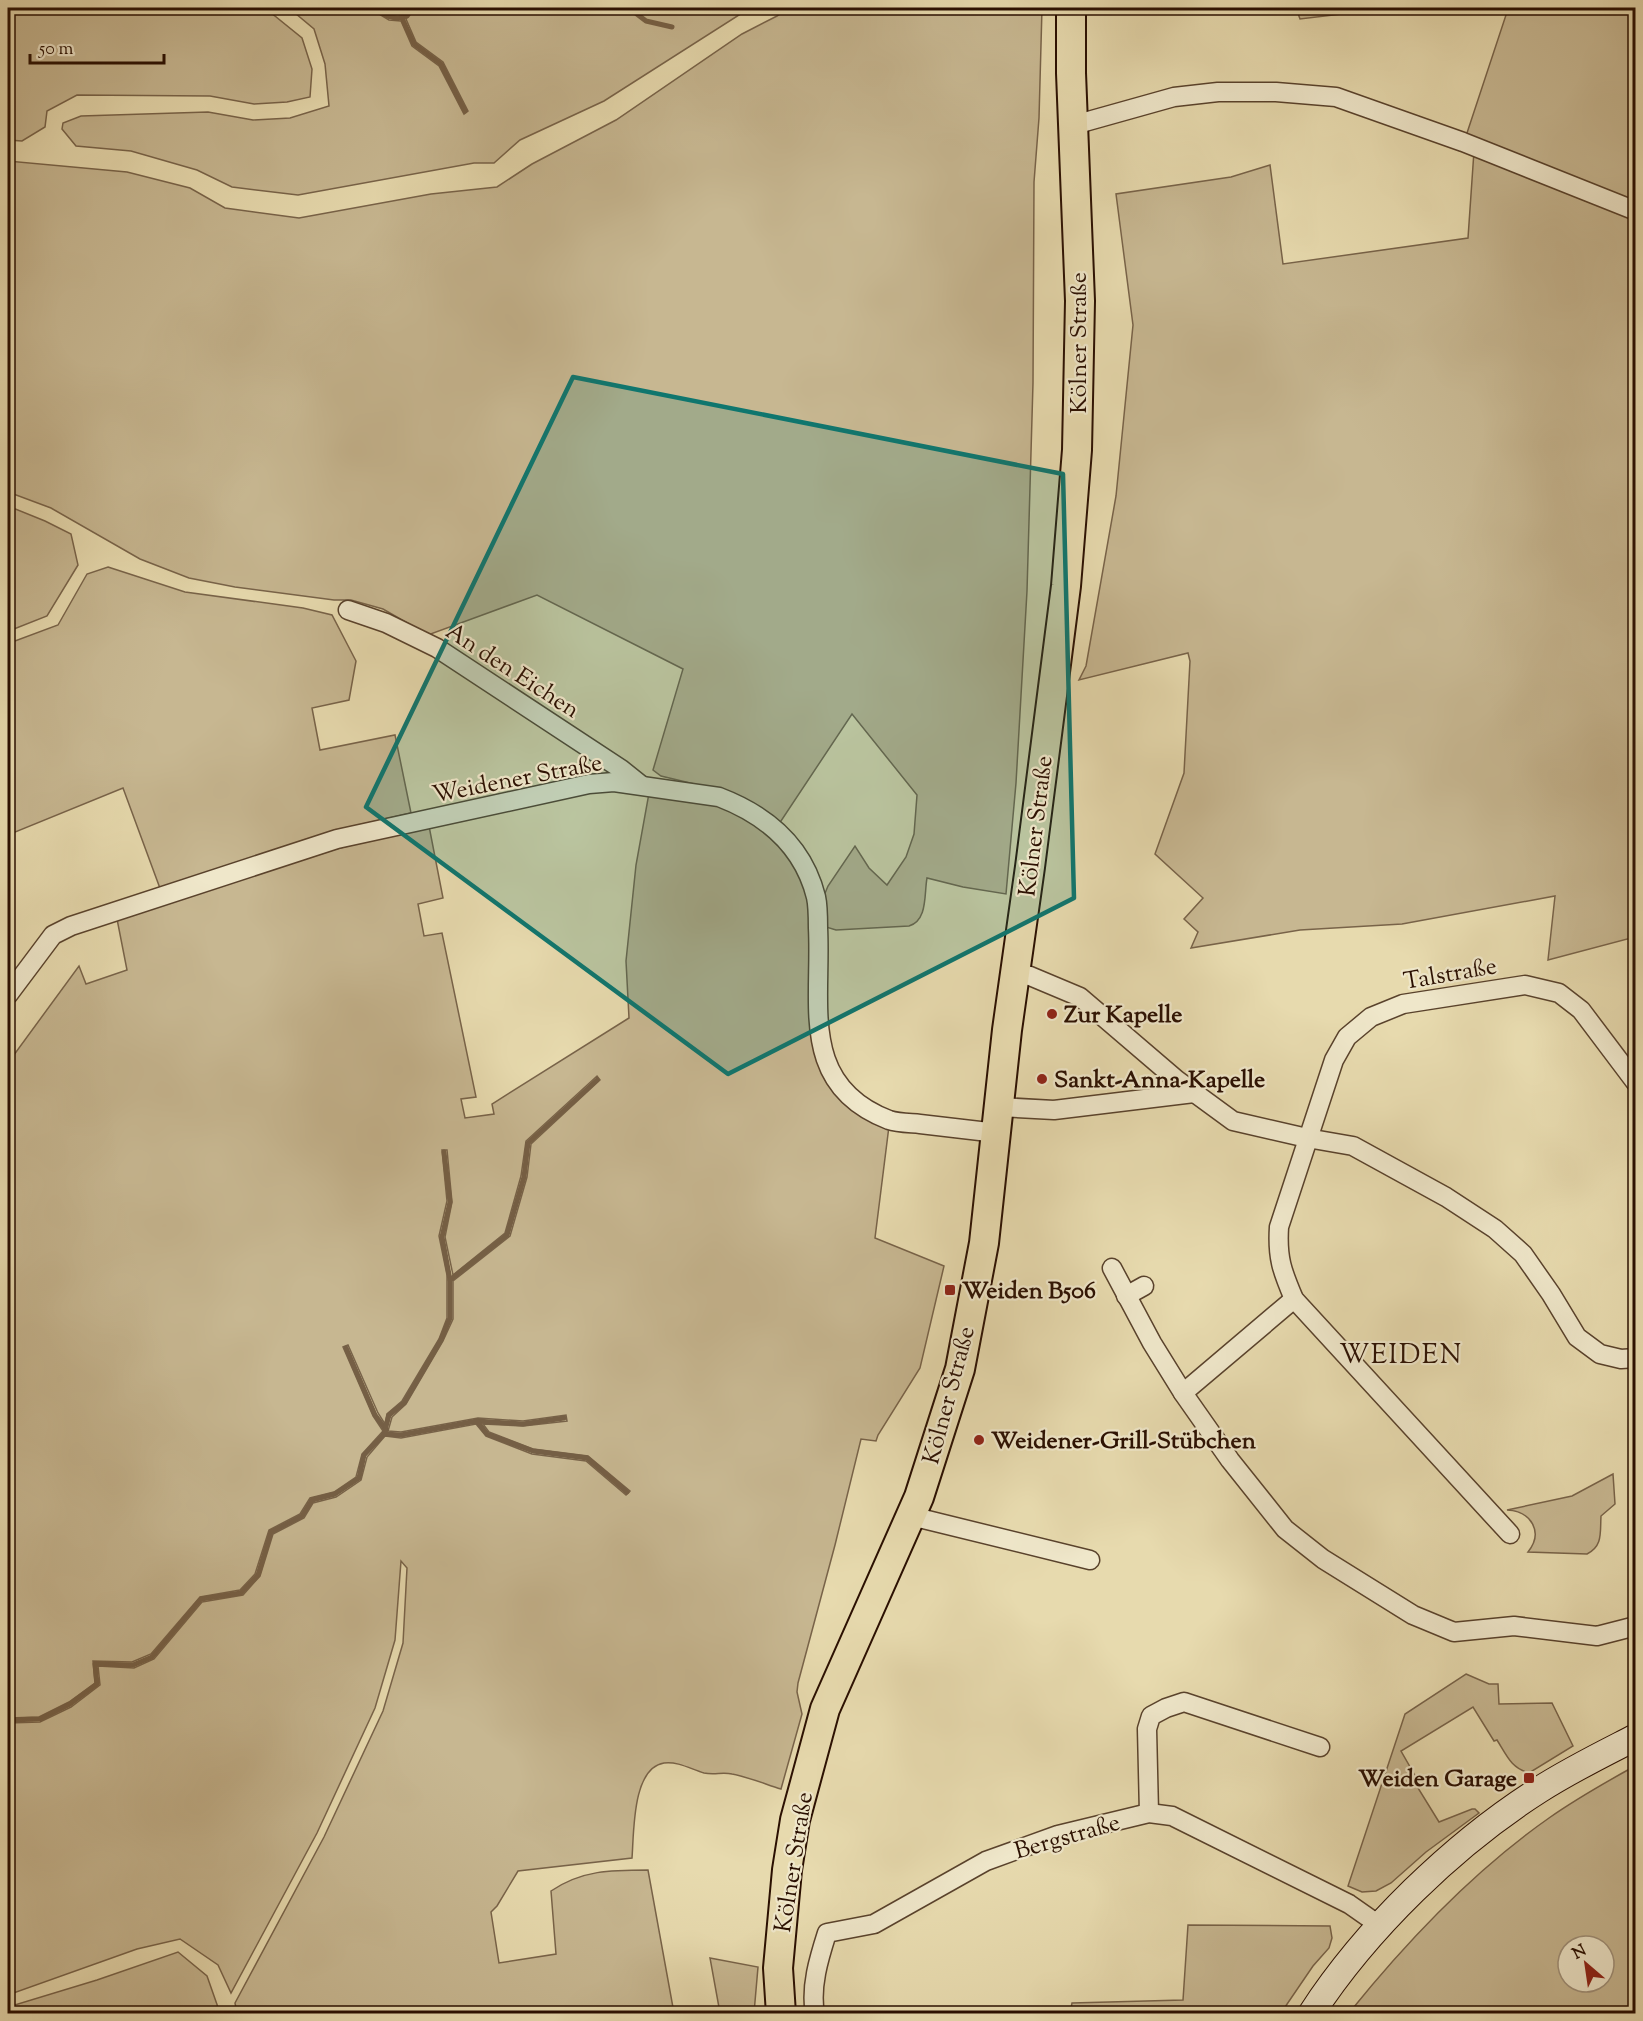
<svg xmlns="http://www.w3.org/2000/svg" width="1643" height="2021" font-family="'Sorts Mill Goudy',serif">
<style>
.green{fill:#c7b791;stroke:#786349;stroke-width:1.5;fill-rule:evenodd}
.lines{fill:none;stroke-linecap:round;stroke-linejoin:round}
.stream{stroke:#755f45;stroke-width:5}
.street-casing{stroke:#59422c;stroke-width:21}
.secondary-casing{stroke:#2a0f01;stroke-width:28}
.primary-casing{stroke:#2a0f01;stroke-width:32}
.street{stroke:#efe7ca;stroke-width:18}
.secondary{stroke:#efe7ca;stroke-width:26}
.primary{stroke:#e7daae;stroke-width:28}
.marked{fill:#0f766e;fill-opacity:0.2;stroke:#0f766e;stroke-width:4.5;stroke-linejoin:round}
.poi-dot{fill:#8f2418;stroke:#efe7ca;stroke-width:2}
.labels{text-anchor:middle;stroke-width:4.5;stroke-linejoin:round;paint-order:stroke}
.street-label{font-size:24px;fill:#2a0f01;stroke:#efe7ca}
.poi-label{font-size:24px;font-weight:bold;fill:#2a0f01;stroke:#efe7ca;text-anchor:start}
.quarter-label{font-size:27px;letter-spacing:1.5px;fill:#2a0f01;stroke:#efe7ca}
</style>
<rect width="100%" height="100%" fill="#e7daae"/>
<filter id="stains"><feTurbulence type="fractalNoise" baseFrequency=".00333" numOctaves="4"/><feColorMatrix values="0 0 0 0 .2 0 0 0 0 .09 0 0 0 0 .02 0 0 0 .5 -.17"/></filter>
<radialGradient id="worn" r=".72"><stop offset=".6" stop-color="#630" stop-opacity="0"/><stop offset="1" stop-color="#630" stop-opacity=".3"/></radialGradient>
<g class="green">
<path d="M8 8H265L302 38 312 69 310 97 287 102 254 104 210 96 77 95 47 111 45 127 22 141 8 140Z"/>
<path d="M289 8H369L389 20 401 21 412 46 439 66 464 114 468 111 443 62 416 42 406 19 415 8H750L604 101 520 140 494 163H474L298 195 232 187 197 170 131 151 76 146 62 129 63 123 81 116 208 112 253 120 290 118 329 106 325 64 314 29Z"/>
<path d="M789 8H1042L1039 118 1034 182 1033 383 1027 591 1016 783 1006 894 963 887 927 878C924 894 928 920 909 926L836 930 826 927 823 898 828 886 855 846 869 868 887 885 906 857 914 834 917 795 852 714 779 824 719 790 661 776 653 770 683 669 537 595 428 635 383 609 351 600H334L235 587 189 578 140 559 51 508 8 492V161L127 172 190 188 225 208 299 218 431 194 497 187 532 164 616 120 742 34 777 16Z"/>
<path d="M1296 8H1376L1375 10 1300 19Z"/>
<path d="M1506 8H1635V206L1465 139 1508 9Z"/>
<path d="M1474 151 1635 216V937L1548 960 1555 896 1402 924 1300 930 1191 948 1198 932 1184 919 1203 898 1155 854 1184 773 1190 661 1188 653 1079 680 1086 666 1116 496 1133 325 1116 194 1231 177 1270 165 1283 264 1468 238Z"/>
<path d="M8 506 45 521 71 534 78 565 47 616 14 629H8Z"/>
<path d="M108 567 185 592 303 608 332 615 356 661 349 700 312 708 320 750 395 735 411 813 337 830 161 891 123 788 8 835V641H15L58 625 87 574Z"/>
<path d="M649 793 718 804 764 828 793 859 809 898 816 1053 889 1126 875 1238 944 1266 920 1368 878 1435 876 1441 861 1439 835 1545 798 1683 797 1692 802 1714 781 1789C765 1784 748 1777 732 1774 723 1772 714 1775 704 1773 691 1769 677 1761 664 1763 632 1768 634 1833 632 1858L518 1871 497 1906 491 1912 499 1963 556 1954 551 1891C582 1870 611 1870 648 1870L674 2013H237L235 2003 324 1837 383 1711 403 1643 407 1568 401 1561 395 1640 375 1708 317 1833 231 1993 218 1965 180 1939 137 1949 8 1995V1723L40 1722 71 1707 100 1685 98 1666 134 1668 154 1659 202 1602 243 1595 260 1576 273 1534 304 1518 313 1503 336 1497 361 1480 367 1457 385 1436 401 1438 476 1424 486 1436 532 1454 586 1461 626 1495 630 1491 588 1456 533 1449 489 1432 483 1424 523 1426 567 1421 566 1415 523 1421 478 1418 401 1432 388 1431 392 1417 406 1404 443 1341 453 1319V1281L510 1236 527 1177 531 1144 600 1080 597 1076 526 1141 521 1176 505 1233 453 1275 445 1237 452 1202 447 1150H442L447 1201 439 1236 447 1275V1318L439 1339 402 1401 387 1414 385 1424 378 1413 348 1345 343 1347 373 1416 383 1431 362 1454 356 1477 334 1492 310 1498 300 1514 269 1530 255 1574 240 1590 200 1597 151 1654 132 1662 93 1661 95 1683 69 1702 39 1717 8 1718V1063L79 966 86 984 127 970 117 919 336 849 429 826 443 898 418 904 424 936 442 933 476 1097 461 1099 465 1118 494 1114 492 1104 629 1018 626 961 636 865Z"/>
<path d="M1613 1474 1615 1504 1601 1516C1600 1533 1603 1546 1587 1554L1528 1552C1544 1532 1531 1511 1507 1510L1572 1496Z"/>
<path d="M1466 1674 1489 1684H1498L1499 1704 1552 1703 1573 1746 1529 1773C1511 1768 1507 1756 1497 1740L1494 1741 1473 1707 1401 1751 1421 1786 1418 1788 1439 1822 1472 1809H1475L1479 1813 1426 1852 1391 1883 1376 1891 1362 1892 1348 1886 1405 1714Z"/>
<path d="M1635 1766V2013H1349C1407 1941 1472 1872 1549 1818 1576 1799 1606 1782 1635 1766ZM1568 1946H1604V1982H1568Z"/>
<path d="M1188 1925 1330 1926 1332 1938 1329 1948 1313 1966 1281 2013H1070L1072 2003 1183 2000Z"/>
<path d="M178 1952 207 1976 220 2013H8V2007L97 1980Z"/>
<path d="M710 1958 758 1967 754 2013H720Z"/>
</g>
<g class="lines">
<g class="stream">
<path d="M373 8C384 15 394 21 407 16L413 8"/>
<path d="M629 8 646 21 672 27"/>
<path d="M402 18 414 44 441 64 465 111"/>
<path d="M444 1152 450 1202 442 1237 450 1280"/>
<path d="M346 1348 375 1415 386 1430"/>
<path d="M477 1421 523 1424 564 1418"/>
<path d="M384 1434 401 1435 477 1421 487 1434 533 1451 587 1458 627 1492"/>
<path d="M8 1720 40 1719 70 1704 97 1684 95 1664 133 1665 152 1657 201 1599 241 1593 258 1575 271 1532 302 1516 312 1500 335 1494 359 1478 364 1455 384 1434 389 1415 404 1403 441 1340 450 1318V1280L507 1235 524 1177 528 1143 597 1080"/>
</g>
<defs>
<g id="street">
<path d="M1074 125 1174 97 1218 92H1276L1336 97 1463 142 1636 211"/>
<path d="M348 610 386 623 437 648 621 769 641 785"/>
<path d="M1015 974 1030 976 1080 997 1177 1080 1233 1121 1307 1138 1353 1146 1446 1197 1495 1229 1523 1254 1551 1294 1577 1337 1600 1354 1621 1359 1636 1358"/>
<path d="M8 995 53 935 71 926 337 839 589 784 614 782 719 797C766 815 803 845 816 897 818 906 818 918 818 928 822 1004 798 1085 889 1120 898 1123 910 1123 920 1124 946 1127 971 1130 997 1133"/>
<path d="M1000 1107 1054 1110 1194 1093"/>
<path d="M1112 1268 1152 1343 1183 1393"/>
<path d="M1126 1296 1144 1286"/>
<path d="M1294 1299 1183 1393 1230 1460 1285 1529 1323 1559 1413 1615 1454 1632 1514 1626 1597 1636 1636 1626"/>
<path d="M911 1516 1090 1560"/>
<path d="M1510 1534 1294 1299C1282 1271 1277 1258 1279 1227L1334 1060 1347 1037 1371 1017 1403 1004 1525 985 1559 993 1581 1010 1636 1083"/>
<path d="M1149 1813 1147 1729 1151 1716 1166 1708 1184 1702 1320 1747"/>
<path d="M815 2014C810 1987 819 1958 827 1933L874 1924 986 1861 1058 1835 1149 1813 1172 1816 1349 1904 1379 1925"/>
</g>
<path id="secondary" d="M1311 2014C1366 1929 1454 1844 1539 1790 1570 1770 1603 1754 1636 1737"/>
<path id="primary" d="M781 2014 778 1968 787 1870 795 1820 825 1709 919 1497 960 1369 984 1243 1007 1030 1030 867 1066 586 1077 450 1080 301 1071 73V8"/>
</defs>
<use href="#street" class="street-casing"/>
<use href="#secondary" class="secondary-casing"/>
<use href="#primary" class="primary-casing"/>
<use href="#street" class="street"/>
<use href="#secondary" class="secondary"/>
<use href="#primary" class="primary"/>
</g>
<path class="marked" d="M573 377 1063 474 1074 898 728 1074 366 807Z"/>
<g class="poi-dot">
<circle cx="1052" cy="1014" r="6"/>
<circle cx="1042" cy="1079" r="6"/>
<rect x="944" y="1284" width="12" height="12" rx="3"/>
<circle cx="979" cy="1440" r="6"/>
<rect x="1523" y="1772" width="12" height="12" rx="3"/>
</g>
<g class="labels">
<g class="street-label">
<text transform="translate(1078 343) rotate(-90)" y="8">Kölner Straße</text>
<text transform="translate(513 670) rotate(33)" y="8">An den Eichen</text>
<text transform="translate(517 778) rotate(-11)" y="8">Weidener Straße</text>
<text transform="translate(1035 826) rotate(-83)" y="8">Kölner Straße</text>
<text transform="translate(1450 973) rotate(-10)" y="8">Talstraße</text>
<text transform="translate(948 1395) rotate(-75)" y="8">Kölner Straße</text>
<text transform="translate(1067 1836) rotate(-16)" y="8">Bergstraße</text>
<text transform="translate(793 1862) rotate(-81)" y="8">Kölner Straße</text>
</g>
<g class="poi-label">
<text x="1064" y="1022">Zur Kapelle</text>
<text x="1054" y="1087">Sankt-Anna-Kapelle</text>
<text x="962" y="1298">Weiden B506</text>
<text x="991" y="1448">Weidener-Grill-Stübchen</text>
<text x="1517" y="1786" text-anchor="end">Weiden Garage</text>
</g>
<g class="quarter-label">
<text x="1401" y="1363">WEIDEN</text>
</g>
</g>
<rect width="1643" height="2021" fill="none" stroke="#e7daae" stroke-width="30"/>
<rect x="9" y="9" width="1625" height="2003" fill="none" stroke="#2a0f01" stroke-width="3"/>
<rect x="15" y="15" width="1613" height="1991" fill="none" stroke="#2a0f01" stroke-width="1.5"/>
<g transform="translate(1586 1964) rotate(331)"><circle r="28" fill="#efe7ca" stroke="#a0917a" stroke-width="1.5"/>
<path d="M0-4.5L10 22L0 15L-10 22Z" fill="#8f2418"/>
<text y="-9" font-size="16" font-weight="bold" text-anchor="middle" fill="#2a0f01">N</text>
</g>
<path d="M30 54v9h134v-9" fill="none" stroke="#2a0f01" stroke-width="3"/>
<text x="39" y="54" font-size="18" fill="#2a0f01" stroke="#efe7ca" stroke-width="4.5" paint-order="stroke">50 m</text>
<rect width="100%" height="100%" filter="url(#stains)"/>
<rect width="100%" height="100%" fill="url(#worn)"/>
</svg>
